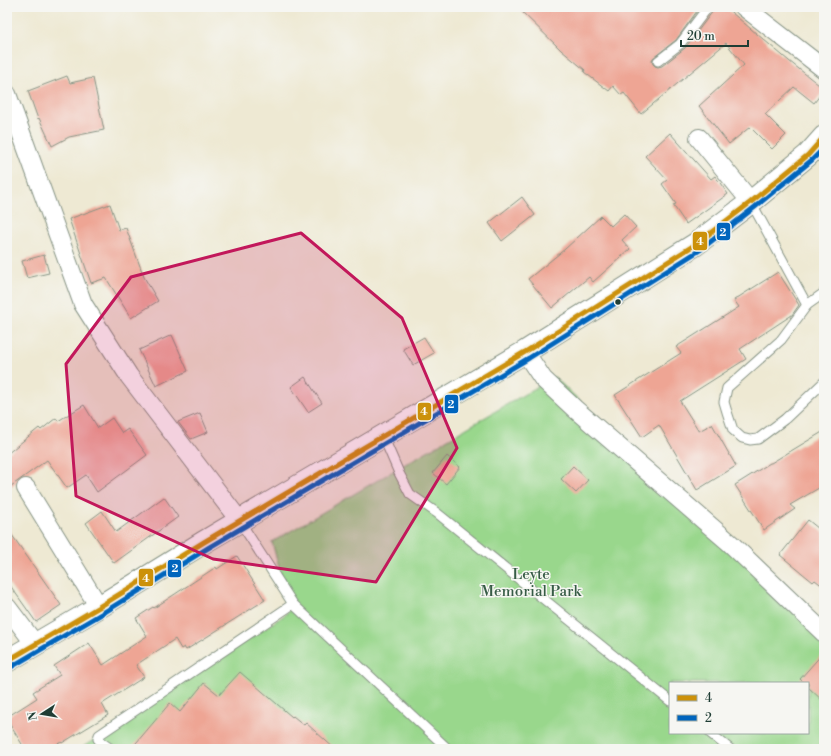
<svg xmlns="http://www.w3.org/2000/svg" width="831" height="756" font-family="'Libre Bodoni',serif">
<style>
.green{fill:#99d78c;stroke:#5c8a60;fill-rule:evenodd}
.building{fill:#eea594}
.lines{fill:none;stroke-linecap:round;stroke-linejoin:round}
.service-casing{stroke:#869384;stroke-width:11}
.minor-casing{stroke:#869384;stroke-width:20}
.trunk-casing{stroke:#869384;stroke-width:24}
.service{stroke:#fff;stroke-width:9}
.minor{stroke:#fff;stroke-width:18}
.trunk{stroke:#fff;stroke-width:22}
.bus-1-casing{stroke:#f6f6f2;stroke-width:8}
.bus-2-casing{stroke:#f6f6f2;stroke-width:8}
.bus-1{stroke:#cc910a;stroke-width:5}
.bus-2{stroke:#0065bd;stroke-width:5}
.marked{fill:#c2185b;fill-opacity:0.2;stroke:#c2185b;stroke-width:3;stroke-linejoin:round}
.bus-dot{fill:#1f3d34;stroke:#f6f6f2;stroke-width:1.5}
.labels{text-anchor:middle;stroke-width:3;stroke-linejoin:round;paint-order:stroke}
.park-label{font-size:15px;fill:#375c46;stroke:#f6f6f2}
.line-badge{stroke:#f6f6f2;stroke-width:1.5}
.badge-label{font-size:11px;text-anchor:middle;font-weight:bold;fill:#fff}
</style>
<rect width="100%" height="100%" fill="#f6f6f2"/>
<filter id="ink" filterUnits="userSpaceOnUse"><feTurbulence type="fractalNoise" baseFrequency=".025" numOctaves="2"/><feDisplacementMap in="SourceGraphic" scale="8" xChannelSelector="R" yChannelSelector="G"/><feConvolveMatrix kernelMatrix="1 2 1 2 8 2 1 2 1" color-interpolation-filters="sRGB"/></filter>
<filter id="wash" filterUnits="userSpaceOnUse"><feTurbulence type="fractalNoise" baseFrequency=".012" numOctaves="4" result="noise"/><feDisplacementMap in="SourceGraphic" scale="16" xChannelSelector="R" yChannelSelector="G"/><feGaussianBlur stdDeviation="0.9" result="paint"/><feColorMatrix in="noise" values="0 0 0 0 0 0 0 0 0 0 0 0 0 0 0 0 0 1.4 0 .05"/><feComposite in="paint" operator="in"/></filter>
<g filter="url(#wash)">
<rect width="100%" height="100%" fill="#eee9d3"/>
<path class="green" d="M554 377 824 627V749H80L285 615 290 608 272 542ZM670 683H808V733H670Z"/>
<g id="blocks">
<g class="building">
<path d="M517 7H700L676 40 653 58 652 61 653 64 655 66 658 67 662 66 685 48 713 11 714 7H725L789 61 824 89V90L814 103 794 87 765 114 786 135 772 149 750 127 729 144 699 106 744 65 726 43 641 114 624 93 621 95 613 86 609 91 584 72 585 70 561 50Z"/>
<path d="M67 76 70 83 93 78 104 130 69 137 52 146 39 118 38 119 28 91Z"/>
<path d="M670 133 711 179 715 176 728 194 686 224 673 205 676 204 662 184 667 180 645 156Z"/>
<path d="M522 197 535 215 502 241 489 223Z"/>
<path d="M110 204 119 230 126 228 144 277 158 301 131 318 106 278 91 283 69 219Z"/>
<path d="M624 214 636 227 622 240 630 249 593 282 589 277 552 308 528 279 565 249 601 216 611 226Z"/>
<path d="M44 255 49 273 27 278 22 261Z"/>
<path d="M778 272 799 305 792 315 740 349 746 359 680 401 699 431 712 424 736 466 697 490 659 425 642 437 615 395 681 353 676 347 739 307 734 300Z"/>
<path d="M172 335 188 371 156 386 139 350Z"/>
<path d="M424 337 434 353 413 365 403 349Z"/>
<path d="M305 377 322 403 308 412 291 387Z"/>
<path d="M84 405 98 428 112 418 122 433 128 429 147 455 97 492 86 475 67 488 47 460 7 489V454L39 428 41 430 56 418 58 421Z"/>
<path d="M200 413 208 432 191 439 178 422Z"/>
<path d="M824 431V485L790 505 795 509 764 530 735 485 770 463H771Z"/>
<path d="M447 456 460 467 446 484 433 473Z"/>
<path d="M573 466 588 480 576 493 561 479Z"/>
<path d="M164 497 178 517 114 563 86 523 102 511 116 532Z"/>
<path d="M808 520 824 533V587L815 580 813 582 780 555Z"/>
<path d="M7 528 61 605 36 622 7 581Z"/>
<path d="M237 556 265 600 186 650 184 647 181 649 175 639 136 665 144 677 102 704 108 715 90 726 62 743 61 742 49 749H25L7 720V717L37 698 33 692 60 675 54 666 89 643 103 665 147 636 136 618 153 607 154 608 216 567 217 569Z"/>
<path d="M824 652V702L808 687V683H804L800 679Z"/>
<path d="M240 672 292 717 293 716 304 725 306 723 335 749H131L170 703 180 712 204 683 219 695Z"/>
</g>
</g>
</g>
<g filter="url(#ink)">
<use href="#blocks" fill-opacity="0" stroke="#869384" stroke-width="1"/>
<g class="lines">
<defs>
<g id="service">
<path d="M658 61 680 44 708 7"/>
<path d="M751 202 807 305 824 293"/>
<path d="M807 305 781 340 727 388 724 402 727 412 733 430 742 438 750 440 758 439 785 419 824 382"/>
<path d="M383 436 399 473 410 494 437 513 670 701"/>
<path d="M239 520 293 604 448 749"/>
<path d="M710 733 730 749"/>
<path d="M111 749 101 742 98 739 99 735 293 604"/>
</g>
<g id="minor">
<path d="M744 7 824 69"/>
<path d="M7 94 83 304 129 376 239 520"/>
<path d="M699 138 751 202"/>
<path d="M525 352 543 379 575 409 730 543 824 633"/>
<path d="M26 488 99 607"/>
<path d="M7 607 35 644"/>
</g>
<path id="trunk" d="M7 661 99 607 204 542 525 352 696 244 751 202 808 155 824 137"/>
</defs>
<use href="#service" class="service-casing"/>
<use href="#minor" class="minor-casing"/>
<use href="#trunk" class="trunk-casing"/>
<use href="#service" class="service"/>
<use href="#minor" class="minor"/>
<use href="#trunk" class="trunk"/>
<defs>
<path id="bus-1" d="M7 661 99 607 204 542 525 352 696 244 751 202 808 155 824 137"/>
<path id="bus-2" d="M11 667 103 613 208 548 529 358 700 250 755 207 812 160 824 148"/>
</defs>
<use href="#bus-1" class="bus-1-casing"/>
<use href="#bus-2" class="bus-2-casing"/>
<use href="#bus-1" class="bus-1"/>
<use href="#bus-2" class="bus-2"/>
</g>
</g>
<path class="marked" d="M301 233 402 318 457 448 376 582 213 559 76 496 66 364 131 277Z"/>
<circle class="bus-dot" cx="618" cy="302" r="3.5"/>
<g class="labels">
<g class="park-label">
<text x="531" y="579">Leyte<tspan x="531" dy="17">Memorial Park</tspan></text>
</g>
</g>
<g class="line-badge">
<rect x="716" y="222" width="15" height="19" rx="4" fill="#0065bd"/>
<rect x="692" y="231" width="16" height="20" rx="4" fill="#cc910a"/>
<rect x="444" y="394" width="15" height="20" rx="4" fill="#0065bd"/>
<rect x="417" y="402" width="15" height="19" rx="4" fill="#cc910a"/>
<rect x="167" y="559" width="15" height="19" rx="4" fill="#0065bd"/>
<rect x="138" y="568" width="16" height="19" rx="4" fill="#cc910a"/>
</g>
<g class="badge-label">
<text x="723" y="236">2</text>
<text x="700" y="245">4</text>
<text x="451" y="408">2</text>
<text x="424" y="415">4</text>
<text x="175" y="572">2</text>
<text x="146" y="582">4</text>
</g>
<rect width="831" height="756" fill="none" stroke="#f6f6f2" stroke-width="24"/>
<rect x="669" y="682" width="140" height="52" fill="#f6f6f2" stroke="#a0aca6"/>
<rect x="677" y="695" width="20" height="6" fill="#cc910a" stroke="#a0aca6"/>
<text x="705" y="702" font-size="12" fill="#1f3d34">4</text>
<rect x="677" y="715" width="20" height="6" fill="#0065bd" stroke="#a0aca6"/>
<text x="705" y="722" font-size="12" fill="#1f3d34">2</text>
<g transform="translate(42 714) rotate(258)" stroke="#f6f6f2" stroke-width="3" paint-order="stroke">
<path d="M0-3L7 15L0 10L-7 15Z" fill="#1f3d34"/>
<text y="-6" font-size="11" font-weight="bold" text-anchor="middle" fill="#1f3d34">N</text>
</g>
<path d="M681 40v6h67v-6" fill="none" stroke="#1f3d34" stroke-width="2"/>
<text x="687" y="40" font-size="12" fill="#1f3d34" stroke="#f6f6f2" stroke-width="3" paint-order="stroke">20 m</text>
</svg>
